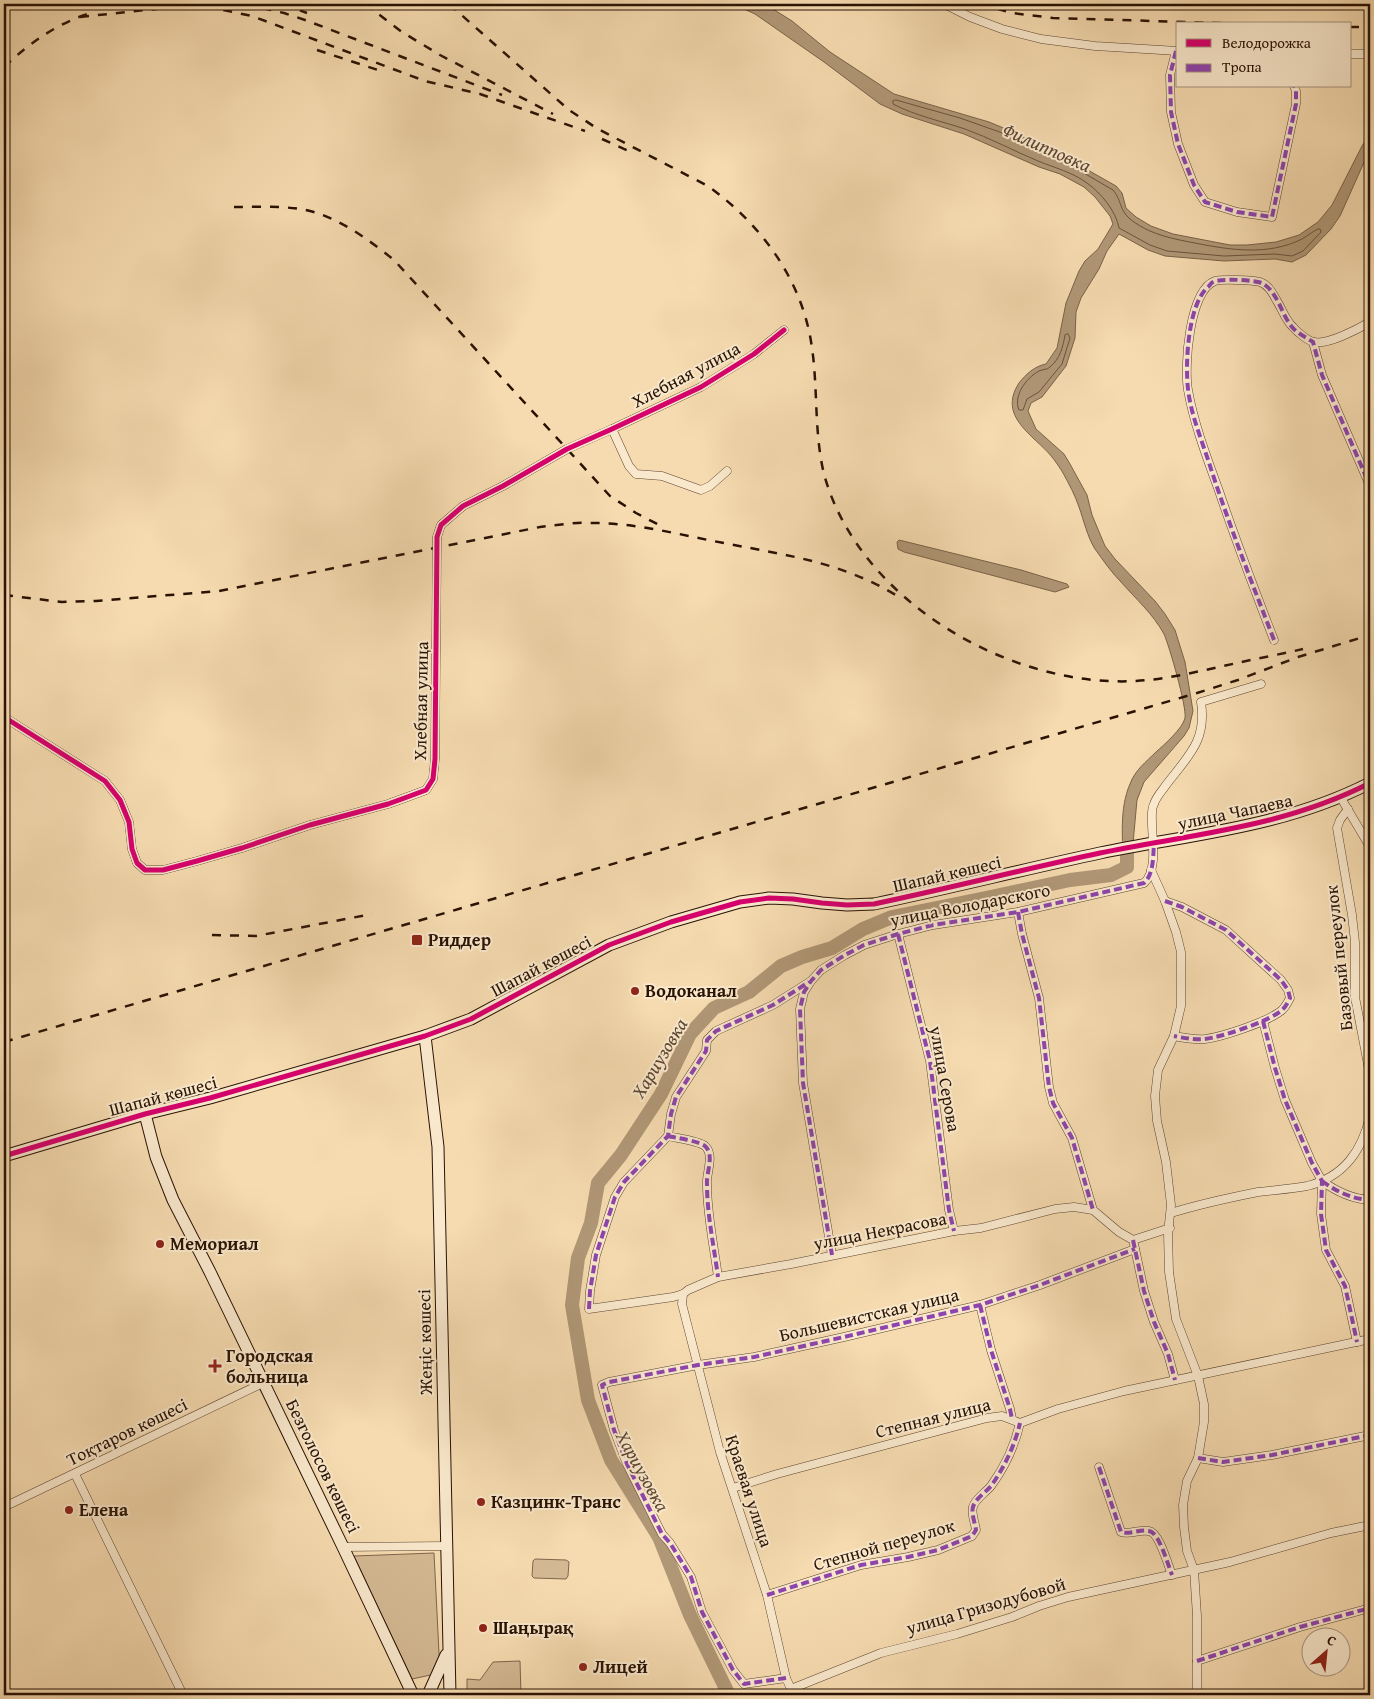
<svg xmlns="http://www.w3.org/2000/svg" width="1374" height="1699" font-family="'Gentium Book Plus',serif">
<style>
.green{fill:#d3b993;stroke:#7e664c}
.water{fill:#b09776;stroke:#7a6248}
.lines{fill:none;stroke-linecap:round;stroke-linejoin:round}
.shore{stroke:#6c543d;stroke-width:1}
.river{stroke:#b09776;stroke-width:14}
.street-casing{stroke:#5c442f;stroke-width:9}
.secondary-casing{stroke:#291204;stroke-width:13}
.street{stroke:#f9e8cc;stroke-width:8}
.secondary{stroke:#f9e8cc;stroke-width:11}
.rail{stroke:#291204;stroke-width:2.5;stroke-dasharray:9 9;stroke-linecap:butt}
.quiet{stroke:#8e44ad;stroke-width:4;stroke-dasharray:8 4;stroke-linecap:butt}
.cycleway-casing{stroke:#f9e8cc;stroke-width:8}
.cycleway{stroke:#d6006c;stroke-width:5}
.poi-dot{fill:#8f2418;stroke:#f9e8cc;stroke-width:2}
.labels{text-anchor:middle;stroke-width:4;stroke-linejoin:round;paint-order:stroke}
.street-label{font-size:18px;fill:#291204;stroke:#f9e8cc}
.poi-label{font-size:18px;font-weight:bold;fill:#291204;stroke:#f9e8cc;text-anchor:start}
.water-label{font-size:19px;font-style:italic;fill:#5f4732;stroke:#f9e8cc}
</style>
<rect width="100%" height="100%" fill="#f6dbb0"/>
<filter id="stains"><feTurbulence type="fractalNoise" baseFrequency=".004" numOctaves="4"/><feColorMatrix values="0 0 0 0 .2 0 0 0 0 .09 0 0 0 0 .02 0 0 0 .5 -.17"/></filter>
<radialGradient id="worn" r=".72"><stop offset=".6" stop-color="#630" stop-opacity="0"/><stop offset="1" stop-color="#630" stop-opacity=".3"/></radialGradient>
<g class="green">
<path d="M434 1553 440 1673 412 1679 354 1556Z"/>
<path d="M535 1559 566 1560 569 1562 568 1576 566 1579 534 1578 532 1576 533 1561Z"/>
<path d="M520 1661 521 1695H467V1679L480 1680 493 1662Z"/>
</g>
<g class="water">
<path d="M733 4H765L792 21 830 52 894 94 989 122 1013 132 1079 165 1116 186 1122 193 1126 208 1136 217 1151 226 1173 234 1230 245H1247L1276 242 1299 235 1318 222 1332 205 1362 146 1370 134V149L1340 216 1331 229 1306 255 1292 262 1275 259 1224 261 1165 256 1148 250 1119 234 1107 251 1099 269 1081 298 1076 312 1075 338 1066 366 1042 397 1031 403 1028 411 1036 429 1064 454 1070 464 1087 495 1092 515 1105 546 1115 559 1155 601 1165 614 1175 630 1185 662 1193 711 1189 728 1184 736 1144 782 1137 800 1131 865 1123 866C1123 839 1119 809 1130 784 1135 770 1146 762 1156 752 1164 745 1183 728 1185 718 1187 707 1169 645 1164 634 1153 614 1136 599 1121 582 1111 572 1103 560 1095 549 1087 536 1084 521 1079 507 1075 495 1069 484 1063 473 1060 468 1056 462 1052 457 1034 435 997 417 1019 383 1026 374 1035 366 1046 364L1057 348 1066 303 1079 271 1085 261 1098 249 1113 224 1110 216 1095 197 1084 187 1060 174 1039 167 964 134 902 114 880 104 824 62 755 14Z"/>
<path d="M899 540 1021 570 1067 584 1069 587 1055 592 904 552 898 549 897 542Z"/>
</g>
<g class="lines">
<g class="shore">
<path d="M896 100 960 118 1011 136 1077 169 1113 190C1123 202 1118 211 1134 222 1152 235 1174 239 1195 243 1230 250 1268 256 1302 239 1307 236 1312 232 1318 229H1320L1321 232 1303 251 1292 256 1275 254 1224 256 1167 251 1150 245 1119 228C1116 211 1101 193 1087 183 1072 172 1055 168 1038 161 1014 151 990 138 965 129 941 121 916 116 893 104V101Z"/>
<path d="M1068 334 1070 338 1062 364 1039 392 1027 399 1023 410H1019C1013 396 1026 378 1039 371 1043 369 1047 370 1050 367 1060 359 1063 347 1065 335Z"/>
</g>
<path class="river" d="M729 1695 690 1615 659 1537 611 1460 588 1400 572 1305 578 1258 591 1223 598 1183 621 1155 661 1094 690 1034 714 1008 749 992 781 966 802 957 832 948 863 929 892 917 986 898 1070 880 1111 875 1127 867V846"/>
<defs>
<g id="street">
<path d="M944 4 970 17 1002 29 1041 39 1095 46 1178 51"/>
<path d="M1176 51 1170 75 1171 112 1178 144 1194 185 1205 202 1237 212 1272 217 1296 104V91L1294 86"/>
<path d="M1350 54H1370"/>
<path d="M1313 342 1322 375 1370 486"/>
<path d="M612 429 629 466 636 474 662 476 701 490 710 486 727 471"/>
<path d="M1274 640C1255 591 1236 541 1219 491 1207 458 1194 424 1188 390 1184 367 1189 290 1215 281 1220 279 1254 280 1260 282 1269 285 1273 294 1277 301 1282 309 1286 321 1293 327 1297 332 1308 341 1314 342 1328 345 1358 329 1370 322"/>
<path d="M4 717 105 781 120 800 129 822 132 849 137 863 145 870H163L197 861 242 848 310 825 388 804 410 796 426 790 433 779 435 759 437 537 441 525 463 506 503 486 567 449 612 429 701 387 754 354 784 330"/>
<path d="M1341 798 1370 847"/>
<path d="M1348 809 1340 820 1337 828 1352 915 1355 942V997L1370 1075"/>
<path d="M1151 870 1165 901 1176 932 1181 952V1006L1174 1036 1158 1070 1155 1096 1157 1121 1166 1162 1171 1205 1168 1233 1169 1272 1176 1319 1198 1376 1204 1404V1422L1198 1458 1187 1481 1183 1505 1184 1527 1187 1551 1194 1570 1197 1616V1695"/>
<path d="M1165 901 1182 907 1226 930 1281 980 1288 990 1290 998C1287 1004 1284 1010 1278 1013 1263 1023 1222 1037 1205 1039 1194 1040 1184 1038 1174 1036"/>
<path d="M1018 912 1022 934 1039 998 1049 1087 1053 1103 1072 1138 1093 1210"/>
<path d="M898 934 930 1061 949 1210 954 1231"/>
<path d="M811 981 773 1005 716 1031 707 1040 706 1051 676 1097 671 1114 668 1136 624 1182 615 1197 596 1255 590 1291 589 1309 673 1297 683 1294 688 1290 718 1277 791 1264 954 1231 981 1228 1055 1209 1074 1207 1093 1210 1119 1232 1133 1240 1170 1228"/>
<path d="M1263 1021 1275 1068 1285 1100 1312 1163 1322 1181 1321 1214 1326 1250 1345 1286 1357 1342"/>
<path d="M668 1136C676 1138 699 1141 705 1146 715 1155 706 1173 707 1184 707 1215 714 1246 718 1277"/>
<path d="M1322 1181C1337 1192 1352 1199 1370 1200"/>
<path d="M1171 1213C1200 1204 1228 1198 1258 1192 1274 1190 1291 1189 1307 1186 1344 1177 1362 1151 1370 1116"/>
<path d="M1134 1244 1144 1291 1154 1322 1168 1354 1175 1380"/>
<path d="M832 1255 803 1083 800 1009 804 992 811 981 821 970 845 955 864 945 898 934 933 925 1018 912 1144 883C1158 871 1152 839 1152 823 1152 817 1151 809 1154 804 1156 797 1162 791 1166 785 1188 756 1207 741 1201 702L1261 684"/>
<path d="M683 1294 682 1304 720 1452 767 1595 786 1678 791 1689V1695"/>
<path d="M980 1305 991 1350 1010 1409 1012 1419"/>
<path d="M1198 1458 1223 1462 1272 1455 1370 1435"/>
<path d="M1099 1467 1121 1532C1130 1535 1139 1529 1149 1531 1159 1532 1168 1565 1172 1575"/>
<path d="M75 1474 183 1695"/>
<path d="M733 1488 777 1474 987 1418 1002 1416 1020 1423 1058 1409 1124 1391 1370 1339"/>
<path d="M4 1507 263 1383"/>
<path d="M343 1547 446 1546"/>
<path d="M767 1595 861 1565 908 1557 938 1550 972 1536 976 1530C975 1523 971 1513 973 1507 975 1499 985 1493 991 1486 1004 1468 1015 1445 1020 1423"/>
<path d="M1197 1661 1300 1627 1370 1608"/>
<path d="M786 1678 744 1684 733 1670 702 1612 691 1577 670 1543 662 1534 627 1464 614 1430 602 1385 609 1382 698 1365 754 1357 844 1337 980 1305 1040 1285 1135 1249"/>
<path d="M791 1689 881 1653 957 1634 1012 1617 1039 1606 1068 1597 1230 1562 1331 1533 1370 1525"/>
</g>
<g id="secondary">
<path d="M425 1036 438 1147 450 1695"/>
<path d="M145 1114 156 1157 173 1200 210 1272 343 1547 413 1695"/>
<path d="M4 1156 145 1114 210 1098 425 1036 471 1019 609 945 671 922 740 902 769 898 793 899 822 903 847 905 874 904C950 888 1025 869 1100 853 1193 834 1284 827 1370 783"/>
<path d="M428 1695 446 1655"/>
</g>
</defs>
<use href="#street" class="street-casing"/>
<use href="#secondary" class="secondary-casing"/>
<use href="#street" class="street"/>
<use href="#secondary" class="secondary"/>
<g class="rail">
<path d="M245 4 284 13 305 20 502 95"/>
<path d="M283 4 307 13"/>
<path d="M365 4 402 32 440 55 553 114"/>
<path d="M449 4 569 110 598 129 708 186C762 225 803 281 812 348 818 389 814 433 824 474 858 600 1009 688 1136 681 1170 679 1204 670 1237 663 1259 658 1282 654 1303 649"/>
<path d="M980 4 1012 13 1053 18 1254 24"/>
<path d="M80 17 174 7 214 8 252 16 425 81 480 94 585 131"/>
<path d="M1350 27H1370"/>
<path d="M317 50 381 71"/>
<path d="M4 67C30 43 53 26 87 14"/>
<path d="M602 139 633 153"/>
<path d="M234 207C253 207 273 206 292 208 331 211 365 237 394 260L610 496 636 513 665 528"/>
<path d="M4 595 62 602 96 601 219 591 540 527C557 525 576 522 593 523 639 523 684 536 729 544 791 556 844 563 899 597"/>
<path d="M212 935 256 936 372 914"/>
<path d="M4 1042 1197 693 1238 680 1298 657 1370 635"/>
</g>
<g class="quiet">
<path d="M1176 51 1170 75 1171 112 1178 144 1194 185 1205 202 1237 212 1272 217 1296 104V91L1294 86"/>
<path d="M1274 640C1252 583 1230 527 1211 469 1203 443 1191 416 1188 389 1185 363 1188 304 1208 287 1210 285 1211 283 1213 282 1220 278 1255 280 1262 283 1278 292 1281 314 1292 327 1297 333 1307 338 1313 342L1322 375 1370 486"/>
<path d="M1165 901 1182 907 1226 930 1281 980 1288 990 1290 998C1287 1004 1284 1010 1278 1013 1263 1023 1222 1037 1205 1039 1194 1040 1184 1038 1174 1036"/>
<path d="M1018 912 1022 934 1039 998 1049 1087 1053 1103 1072 1138 1093 1210"/>
<path d="M898 934 930 1061 949 1210 954 1231"/>
<path d="M1263 1021 1275 1068 1285 1100 1312 1163 1322 1181 1321 1214 1326 1250 1345 1286 1357 1342"/>
<path d="M668 1136C676 1138 699 1141 705 1146 715 1155 706 1173 707 1184 707 1215 714 1246 718 1277"/>
<path d="M1322 1181C1337 1192 1352 1199 1370 1200"/>
<path d="M1133 1240 1144 1291 1154 1322 1168 1354 1175 1380"/>
<path d="M832 1255 803 1083 800 1009 804 992 811 981 821 970 845 955 864 945 898 934 933 925 1018 912 1144 883C1154 874 1153 856 1154 843"/>
<path d="M980 1305 991 1350 1010 1409 1012 1419"/>
<path d="M589 1309 590 1291 596 1255 615 1197 624 1182 668 1136 671 1114 676 1097 706 1051 707 1040 716 1031 773 1005 809 982"/>
<path d="M1198 1458 1223 1462 1272 1455 1370 1435"/>
<path d="M1099 1467 1121 1532C1130 1535 1139 1529 1149 1531 1159 1532 1168 1565 1172 1575"/>
<path d="M767 1595 861 1565 908 1557 938 1550 972 1536 976 1530C975 1523 971 1513 973 1507 975 1499 985 1493 991 1486 1004 1468 1015 1445 1020 1423"/>
<path d="M1197 1661 1300 1627 1370 1608"/>
<path d="M786 1678 744 1684 733 1670 702 1612 691 1577 670 1543 662 1534 627 1464 614 1430 602 1385 609 1382 698 1365 754 1357 844 1337 980 1305 1040 1285 1135 1249"/>
</g>
<defs>
<g id="cycleway">
<path d="M4 717 105 781 120 800 129 822 132 849 137 863 145 870H163L197 861 242 848 310 825 388 804 410 796 426 790 433 779 435 759 437 537 441 525 463 506 503 486 567 449 612 429 701 387 754 354 784 330"/>
<path d="M4 1156 145 1114 210 1098 425 1036 471 1019 609 945 671 922 740 902 769 898 793 899 822 903 847 905 874 904C950 888 1025 869 1100 853 1193 834 1284 827 1370 783"/>
</g>
</defs>
<use href="#cycleway" class="cycleway-casing"/>
<use href="#cycleway" class="cycleway"/>
</g>
<g class="poi-dot">
<rect x="411" y="934" width="12" height="12" rx="2.5"/>
<circle cx="635" cy="991" r="5"/>
<circle cx="160" cy="1244" r="5"/>
<path d="M212.5 1358.5h5v5h5v5h-5v5h-5v-5h-5v-5h5z"/>
<circle cx="481" cy="1502" r="5"/>
<circle cx="69" cy="1510" r="5"/>
<circle cx="483" cy="1628" r="5"/>
<circle cx="583" cy="1667" r="5"/>
</g>
<g class="labels">
<g class="street-label">
<text transform="translate(686 375) rotate(-28)" y="6">Хлебная улица</text>
<text transform="translate(421 701) rotate(-89)" y="6">Хлебная улица</text>
<text transform="translate(1235 812) rotate(-12)" y="6">улица Чапаева</text>
<text transform="translate(947 874) rotate(-13)" y="6">Шапай көшесі</text>
<text transform="translate(970 905) rotate(-11)" y="6">улица Володарского</text>
<text transform="translate(1339 958) rotate(-96)" y="6">Базовый переулок</text>
<text transform="translate(541 966) rotate(-28)" y="6">Шапай көшесі</text>
<text transform="translate(945 1079) rotate(80)" y="6">улица Серова</text>
<text transform="translate(163 1096) rotate(-15)" y="6">Шапай көшесі</text>
<text transform="translate(880 1231) rotate(-11)" y="6">улица Некрасова</text>
<text transform="translate(869 1315) rotate(-13)" y="6">Большевистская улица</text>
<text transform="translate(425 1342) rotate(-91)" y="6">Жеңіс көшесі</text>
<text transform="translate(933 1418) rotate(-14)" y="6">Степная улица</text>
<text transform="translate(127 1432) rotate(-26)" y="6">Тоқтаров көшесі</text>
<text transform="translate(323 1466) rotate(64)" y="6">Безголосов көшесі</text>
<text transform="translate(749 1491) rotate(72)" y="6">Краевая улица</text>
<text transform="translate(884 1545) rotate(-16)" y="6">Степной переулок</text>
<text transform="translate(986 1606) rotate(-16)" y="6">улица Гризодубовой</text>
</g>
<g class="poi-label">
<text x="428" y="946">Риддер</text>
<text x="645" y="997">Водоканал</text>
<text x="170" y="1250">Мемориал</text>
<text x="226" y="1362">Городская<tspan x="226" dy="21">больница</tspan></text>
<text x="491" y="1508">Казцинк-Транс</text>
<text x="79" y="1516">Елена</text>
<text x="493" y="1634">Шаңырақ</text>
<text x="593" y="1673">Лицей</text>
</g>
<g class="water-label">
<text transform="translate(1047 147) rotate(24)" y="7">Филипповка</text>
<text transform="translate(659 1058) rotate(-59)" y="7">Хариузовка</text>
<text transform="translate(643 1471) rotate(61)" y="7">Хариузовка</text>
</g>
</g>
<rect width="1374" height="1699" fill="none" stroke="#f6dbb0" stroke-width="20"/>
<rect x="5" y="5" width="1364" height="1689" fill="none" stroke="#291204" stroke-width="2.5"/>
<rect x="10" y="10" width="1354" height="1679" fill="none" stroke="#291204"/>
<rect x="1176" y="22" width="175" height="65" fill="#f9e8cc" stroke="#a6927c"/>
<rect x="1186" y="39" width="25" height="8" fill="#d6006c" stroke="#a6927c"/>
<text x="1222" y="48" font-size="15" fill="#291204">Велодорожка</text>
<rect x="1186" y="64" width="25" height="8" fill="#8e44ad" stroke="#a6927c"/>
<text x="1222" y="72" font-size="15" fill="#291204">Тропа</text>
<g transform="translate(1326 1652) rotate(27)"><circle r="24" fill="#f9e8cc" stroke="#a6927c"/>
<path d="M0-4L9 19L0 12L-9 19Z" fill="#8f2418"/>
<text y="-8" font-size="14" font-weight="bold" text-anchor="middle" fill="#291204">С</text>
</g>
<rect width="100%" height="100%" filter="url(#stains)"/>
<rect width="100%" height="100%" fill="url(#worn)"/>
</svg>
